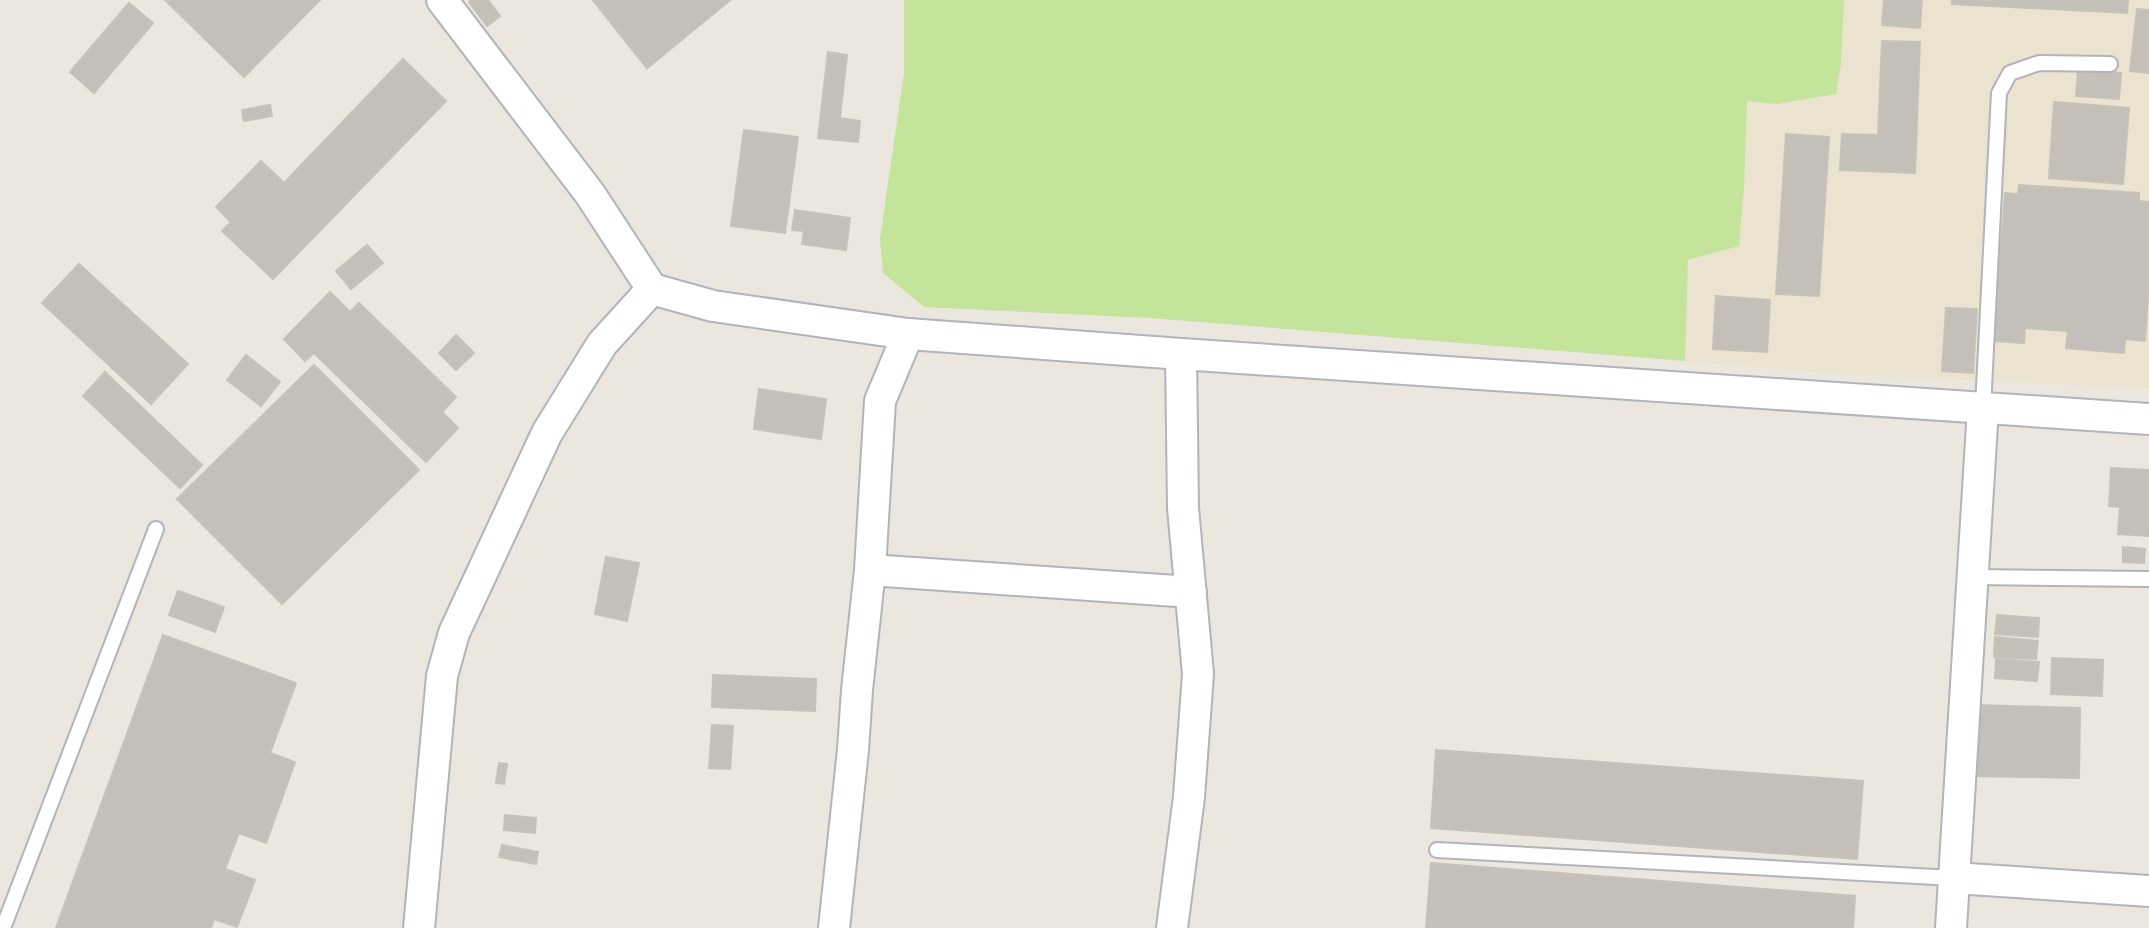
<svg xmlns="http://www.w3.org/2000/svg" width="2149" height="928" font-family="Lato,sans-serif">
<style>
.education{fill:#ebe3cf}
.pitch{fill:#c4e49c}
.building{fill:#c4c0b9;stroke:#c7c2b8;stroke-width:2}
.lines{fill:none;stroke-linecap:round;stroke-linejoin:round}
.service-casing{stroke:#b1b4bd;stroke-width:18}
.minor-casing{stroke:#b1b4bd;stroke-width:34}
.service{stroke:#fff;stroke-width:14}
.minor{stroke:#fff;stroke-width:30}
</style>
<rect width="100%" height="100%" fill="#ebe6de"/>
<path class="education" d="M904 0H2149V388L1848 375 1428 339 1150 318 924 307 883 273 880 239 904 73Z"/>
<path class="pitch" d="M904 0H1844L1841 63 1836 94 1776 104 1747 101 1744 188 1739 246 1688 260 1685 361 1150 318 924 307 883 273 880 239 904 73Z"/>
<g class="building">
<path d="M165 0H320L244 77Z"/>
<path d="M472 0H488L500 16 487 26 469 2Z"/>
<path d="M593 0H730L647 68Z"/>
<path d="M593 0H730L647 68Z"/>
<path d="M1884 0H1922L1920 28 1882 25Z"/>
<path d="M1952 0H2128L2127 13 1952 4Z"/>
<path d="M129 3 153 23 94 93 70 72Z"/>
<path d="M2137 9 2149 10V73L2130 71Z"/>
<path d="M1882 41 1920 42 1915 173 1840 170 1842 134 1878 135Z"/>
<path d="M828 52 847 55 840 118 860 121 858 142 818 138Z"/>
<path d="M403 59 446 101 273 279 222 231 231 222 216 207 261 161 284 183Z"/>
<path d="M2078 69 2121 73 2119 99 2076 96Z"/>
<path d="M2054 102 2129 108 2123 184 2049 178Z"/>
<path d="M270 105 272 116 244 121 242 110Z"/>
<path d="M744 130 798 137 785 233 731 226Z"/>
<path d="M1786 134 1829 137 1819 296 1776 294Z"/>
<path d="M2019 185 2139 193V201L2149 202V280L2145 341 2125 339 2124 353 2066 348 2068 331 2025 328 2024 343 1994 341 2005 193 2018 194Z"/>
<path d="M795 210 850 218 846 250 802 244 804 231 792 230Z"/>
<path d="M367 245 383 263 351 289 336 271Z"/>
<path d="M79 264 188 364 151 404 42 303Z"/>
<path d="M330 292 350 312 359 303 456 397 442 412 458 428 426 462 314 353 305 361 284 339Z"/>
<path d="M1716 296 1770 300 1767 352 1713 349Z"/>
<path d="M1946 308 1977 309 1973 373 1942 371Z"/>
<path d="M456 335 474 353 456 370 439 353Z"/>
<path d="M246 355 280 382 261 406 227 380Z"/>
<path d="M314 365 419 470 282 604 177 499Z"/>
<path d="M105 372 202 465 180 488 83 396Z"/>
<path d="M759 389 826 399 821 439 754 429Z"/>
<path d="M2111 468 2149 470V536L2118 534 2120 507 2109 506Z"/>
<path d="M2123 547 2145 549 2144 563 2123 562Z"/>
<path d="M606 557 639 563 627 621 595 614Z"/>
<path d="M178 591 224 607 215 632 169 615Z"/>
<path d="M1997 615 2039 618 2038 637 1995 634Z"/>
<path d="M163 635 296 683 270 753 295 762 266 843 239 833 225 869 255 880 237 927 214 919 211 928H56Z"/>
<path d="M1995 637 2038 641 2036 659 1994 657Z"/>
<path d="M2052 658 2103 660 2102 696 2051 694Z"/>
<path d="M1996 659 2039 662 2037 681 1995 678Z"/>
<path d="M713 675 816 679 815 711 712 707Z"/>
<path d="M1976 705 2080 708 2079 778 1975 776Z"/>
<path d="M712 725 733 726 730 769 709 768Z"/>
<path d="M1436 750 1863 781 1857 859 1431 828Z"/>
<path d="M499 763 507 764 504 784 496 783Z"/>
<path d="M505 815 536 818 535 833 504 830Z"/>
<path d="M502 845 538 852 536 864 499 857Z"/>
<path d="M1431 863 1855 896 1853 928H1426Z"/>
</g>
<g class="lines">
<defs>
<g id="service">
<path d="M1983 408 1999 93 2010 73 2039 63 2110 64"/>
<path d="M1973 577 2149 579"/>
<path d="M1437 850 1954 878"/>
<path d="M3 928 156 529"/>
</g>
<g id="minor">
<path d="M442 0 590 194 652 289"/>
<path d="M870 570 1191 592"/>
<path d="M1954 878 2149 891"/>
<path d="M419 928 442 676 454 633 547 433 602 344 652 289 713 306 908 334 1181 354 2149 419"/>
<path d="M834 928 853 750 857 690 870 570 880 401 908 334"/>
<path d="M1172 928 1189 797 1198 674 1183 508 1181 354"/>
<path d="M1951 928 1983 408"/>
</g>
</defs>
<use href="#service" class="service-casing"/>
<use href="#minor" class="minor-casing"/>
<use href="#service" class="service"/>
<use href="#minor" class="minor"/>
</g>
</svg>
